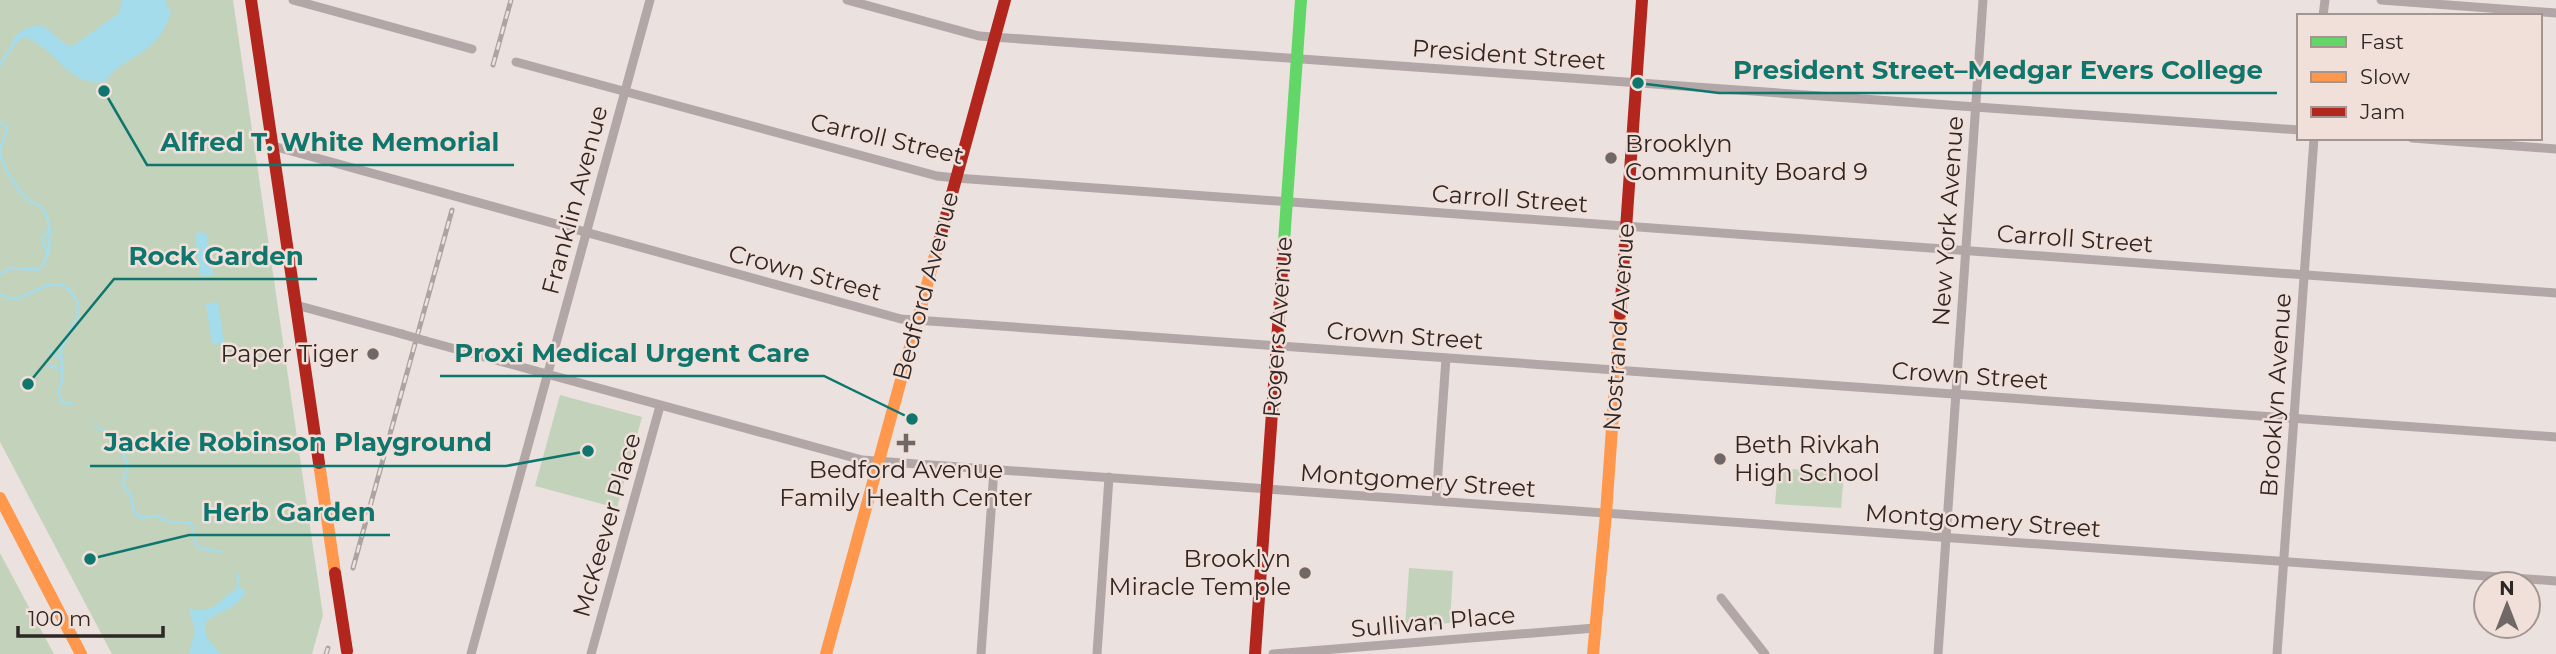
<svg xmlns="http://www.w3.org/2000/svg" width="2556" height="654" font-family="Montserrat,sans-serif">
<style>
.green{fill:#c3d3bb}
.water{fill:#a4dcec}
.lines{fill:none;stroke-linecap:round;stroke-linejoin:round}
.stream{stroke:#a4dcec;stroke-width:2.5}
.street{stroke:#b2a7a6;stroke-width:9}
.fast{stroke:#63d668;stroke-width:12}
.slow{stroke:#ff974d;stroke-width:12}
.jam{stroke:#b3261e;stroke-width:12}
.rail-casing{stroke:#aca3a2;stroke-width:5}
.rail{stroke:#f1e0d9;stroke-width:2.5;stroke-dasharray:8;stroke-linecap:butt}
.street-bridge{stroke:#b2a7a6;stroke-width:9}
.jam-bridge{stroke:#b3261e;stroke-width:12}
.poi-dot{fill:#706866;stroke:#f1e0d9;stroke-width:2.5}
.labels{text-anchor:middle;stroke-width:5;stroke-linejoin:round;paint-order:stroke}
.street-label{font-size:24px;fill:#2e2725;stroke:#f1e0d9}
.poi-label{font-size:24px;fill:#2e2725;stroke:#f1e0d9;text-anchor:start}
.leader{fill:none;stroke:#0f766e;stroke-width:2.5}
.callout-dot{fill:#0f766e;stroke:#f1e0d9;stroke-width:2.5}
.callout-label{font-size:26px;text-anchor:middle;font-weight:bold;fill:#0f766e;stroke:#f1e0d9;stroke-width:5;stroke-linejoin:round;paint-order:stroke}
</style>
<rect width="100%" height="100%" fill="#ebe2df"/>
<g class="green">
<path d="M0 0H233L323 615 312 654H112L0 442Z"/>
<path d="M560 395 642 417 617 508 535 486Z"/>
<path d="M1778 468 1844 473 1841 508 1775 504Z"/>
<path d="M0 553 54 654H0Z"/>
<path d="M1409 568 1453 571 1450 623 1405 627Z"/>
</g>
<g class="water">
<path d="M122 0H165L171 13C158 47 147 48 119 67 112 71 110 78 103 82 69 88 53 44 23 37L15 45 11 43C17 32 32 21 46 28 54 32 60 42 69 46L74 45 119 13Z"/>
<path d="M200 231 207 235 213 275 201 277 195 236Z"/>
<path d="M218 302 224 343 212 344 206 304Z"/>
<path d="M238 588 246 590C235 622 177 608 221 654H189L195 631 189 608C216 615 217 600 238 588Z"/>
</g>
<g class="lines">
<g class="stream">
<path d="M0 65 13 45"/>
<path d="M0 122 7 128C6 137 0 144 0 154 2 165 20 194 29 201 34 204 39 203 43 209 53 223 53 260 37 270L12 268 0 274"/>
<path d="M47 253 42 239 48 232"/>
<path d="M0 294C17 306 30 291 46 286 65 279 78 295 79 313L61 349 62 381 58 392 62 402 72 404"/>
<path d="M50 351 61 359"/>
<path d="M49 366 62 369"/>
<path d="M95 426C115 436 122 448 128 468L122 483 131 497 134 511 141 518 156 516 170 522 191 523 195 540 199 548 221 552"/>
<path d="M238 575V588"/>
</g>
<g class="street">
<path d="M293 0 472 49"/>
<path d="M847 0 979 36 2299 130"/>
<path d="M2381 0 2556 13"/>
<path d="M2323 16 2325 0"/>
<path d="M516 62 937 176 956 178 2556 293"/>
<path d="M2412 138 2556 149"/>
<path d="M273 146 901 319 2556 437"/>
<path d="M296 305 402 334"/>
<path d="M426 341 862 460 2556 581"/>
<path d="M1436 501 1446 358"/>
<path d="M1721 598 1765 654"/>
<path d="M471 654 650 0"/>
<path d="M591 654 660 406"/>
<path d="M981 654 994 469"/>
<path d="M1097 654 1109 477"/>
<path d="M1273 654 1595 628"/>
<path d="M1938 654 1983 0"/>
<path d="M2277 654 2314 138"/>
</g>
<path class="fast" d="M1284 242 1301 0"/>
<g class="slow">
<path d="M319 463 335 573"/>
<path d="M0 498 81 654"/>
<path d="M826 654 939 241"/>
<path d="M1593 654 1606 514 1620 314"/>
</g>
<g class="jam">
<path d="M251 0 319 463"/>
<path d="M939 241 1005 0"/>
<path d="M1620 314 1642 0"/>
<path d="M1255 654 1284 242"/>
</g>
<defs>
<g id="rail">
<path d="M493 65 511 0"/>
<path d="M353 568 452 210"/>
<path d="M326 654 328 648"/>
</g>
</defs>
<use href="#rail" class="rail-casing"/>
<use href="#rail" class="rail"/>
<path class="street-bridge" d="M402 334 426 341"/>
<path class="jam-bridge" d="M335 573 347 651"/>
</g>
<g class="poi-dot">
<circle cx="1611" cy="158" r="7"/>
<circle cx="373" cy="354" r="7"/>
<path d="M902.5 432.5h7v7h7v7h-7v7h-7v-7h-7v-7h7z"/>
<circle cx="1720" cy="459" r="7"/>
<circle cx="1305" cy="573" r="7"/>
</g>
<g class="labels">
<g class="street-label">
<text transform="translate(1509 55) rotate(4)" y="8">President Street</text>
<text transform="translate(887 139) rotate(13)" y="8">Carroll Street</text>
<text transform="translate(1510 199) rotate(4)" y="8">Carroll Street</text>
<text transform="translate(575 200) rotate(-75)" y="8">Franklin Avenue</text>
<text transform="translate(1948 221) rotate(-86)" y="8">New York Avenue</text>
<text transform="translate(2075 239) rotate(4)" y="8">Carroll Street</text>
<text transform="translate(805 273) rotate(15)" y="8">Crown Street</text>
<text transform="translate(926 286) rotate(-75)" y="8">Bedford Avenue</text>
<text transform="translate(1278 327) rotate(-86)" y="8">Rogers Avenue</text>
<text transform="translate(1619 327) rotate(-86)" y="8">Nostrand Avenue</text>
<text transform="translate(1405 336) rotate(4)" y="8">Crown Street</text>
<text transform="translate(1970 376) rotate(4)" y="8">Crown Street</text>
<text transform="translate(2276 395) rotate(-86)" y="8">Brooklyn Avenue</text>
<text transform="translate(1418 481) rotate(4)" y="8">Montgomery Street</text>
<text transform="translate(1983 521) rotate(4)" y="8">Montgomery Street</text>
<text transform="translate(607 525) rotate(-74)" y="8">McKeever Place</text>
<text transform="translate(1433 622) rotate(-5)" y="8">Sullivan Place</text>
</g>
<g class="poi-label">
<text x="1625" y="152">Brooklyn<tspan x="1625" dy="28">Community Board 9</tspan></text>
<text x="359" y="362" text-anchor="end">Paper Tiger</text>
<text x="1734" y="453">Beth Rivkah<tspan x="1734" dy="28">High School</tspan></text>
<text x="906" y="478" text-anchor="middle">Bedford Avenue<tspan x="906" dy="28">Family Health Center</tspan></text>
<text x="1291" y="567" text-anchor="end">Brooklyn<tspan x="1291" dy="28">Miracle Temple</tspan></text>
</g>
</g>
<path class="leader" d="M1638 83L1719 93H2277M104 91L147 165H514M28 384L114 279H317M912 419L824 376H440M588 451L506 466H90M90 559L189 535H390"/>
<g class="callout-dot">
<circle cx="1638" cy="83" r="7"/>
<circle cx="104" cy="91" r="7"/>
<circle cx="28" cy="384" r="7"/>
<circle cx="912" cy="419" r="7"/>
<circle cx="588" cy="451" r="7"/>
<circle cx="90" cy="559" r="7"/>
</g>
<g class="callout-label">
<text x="1998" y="79">President Street–Medgar Evers College</text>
<text x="330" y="151">Alfred T. White Memorial</text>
<text x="216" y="265">Rock Garden</text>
<text x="632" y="362">Proxi Medical Urgent Care</text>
<text x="298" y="451">Jackie Robinson Playground</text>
<text x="289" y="521">Herb Garden</text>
</g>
<rect x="2297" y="14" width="245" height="126" fill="#f1e0d9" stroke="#a39691" stroke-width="2"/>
<rect x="2311" y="37" width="35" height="10" fill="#63d668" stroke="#a39691" stroke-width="2"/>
<text x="2360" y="49" font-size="21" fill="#2e2725">Fast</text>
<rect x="2311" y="72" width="35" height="10" fill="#ff974d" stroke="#a39691" stroke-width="2"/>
<text x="2360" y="84" font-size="21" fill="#2e2725">Slow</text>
<rect x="2311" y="107" width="35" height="10" fill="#b3261e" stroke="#a39691" stroke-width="2"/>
<text x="2360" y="119" font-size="21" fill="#2e2725">Jam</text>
<g transform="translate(2507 605)"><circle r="33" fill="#f1e0d9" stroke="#a39691" stroke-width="2"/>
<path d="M0-5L12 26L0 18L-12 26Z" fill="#706866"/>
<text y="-10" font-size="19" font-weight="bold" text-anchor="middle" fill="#2e2725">N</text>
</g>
<path d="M18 626v10h145v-10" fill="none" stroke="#2e2725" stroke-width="3.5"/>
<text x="28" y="626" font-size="21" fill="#2e2725" stroke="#f1e0d9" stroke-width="5" paint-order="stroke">100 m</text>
</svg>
